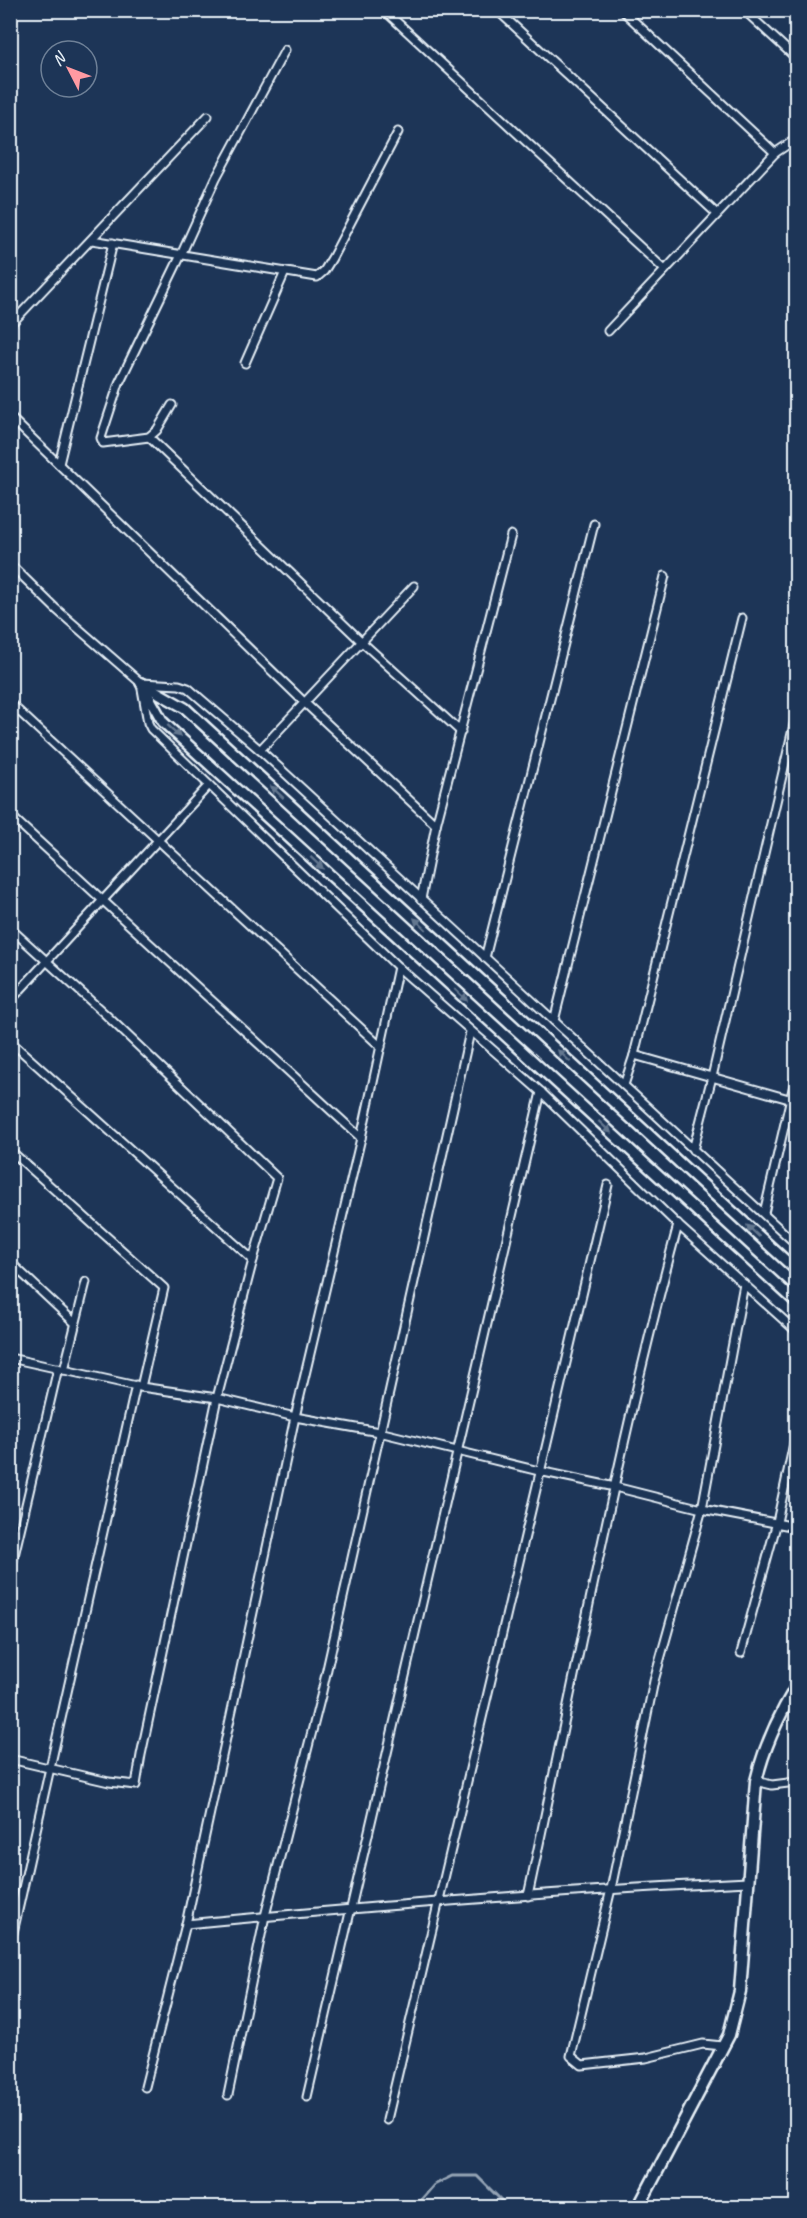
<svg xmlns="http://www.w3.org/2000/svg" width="807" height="2218" font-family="Caveat,sans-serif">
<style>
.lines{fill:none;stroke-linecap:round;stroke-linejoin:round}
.stream{stroke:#95a4b5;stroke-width:3}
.minor-casing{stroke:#e8f1f8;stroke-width:11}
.tertiary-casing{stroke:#e8f1f8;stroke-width:14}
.secondary-casing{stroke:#e8f1f8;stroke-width:15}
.minor{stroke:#1d3557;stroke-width:7}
.tertiary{stroke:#1d3557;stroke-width:9}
.secondary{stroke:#1d3557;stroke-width:10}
.oneway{fill:#64778f}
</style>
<rect width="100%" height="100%" fill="#1d3557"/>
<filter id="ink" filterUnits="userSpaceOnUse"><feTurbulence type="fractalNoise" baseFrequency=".0167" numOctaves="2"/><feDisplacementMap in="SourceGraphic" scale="12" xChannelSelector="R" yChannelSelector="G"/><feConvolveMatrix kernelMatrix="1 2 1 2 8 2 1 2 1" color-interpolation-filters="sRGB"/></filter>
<g filter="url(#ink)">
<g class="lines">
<path class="stream" d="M414 2208 434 2185 452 2176H477L509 2208"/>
<defs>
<g id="minor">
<path d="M384 10 665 270"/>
<path d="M497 10 717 214"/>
<path d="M622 10 775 153"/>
<path d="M744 10 796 58"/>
<path d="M92 240 317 277 324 271 332 258 398 132"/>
<path d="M10 325 208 116"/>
<path d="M608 331 775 153 796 139"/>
<path d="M245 363 285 272"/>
<path d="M172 405 157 430 149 437 103 443 101 438 119 383 181 255 216 178 285 50"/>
<path d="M10 417 305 703 436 825"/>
<path d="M149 437 363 643 461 732"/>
<path d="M59 464 113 243"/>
<path d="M10 564 56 609 141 683 179 685 188 688 260 750 796 1244"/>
<path d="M142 689 148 723 151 729 398 967 541 1092 678 1225 796 1331"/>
<path d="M10 703 381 1047"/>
<path d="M260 750 414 586"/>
<path d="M10 815 361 1138"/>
<path d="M421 899 436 825 511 535"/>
<path d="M10 928 105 1014 277 1178 253 1260 217 1398 141 1755 136 1785 109 1782 10 1759"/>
<path d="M485 958 594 524"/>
<path d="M10 1001 209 785"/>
<path d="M554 1021 665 576"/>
<path d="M10 1041 253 1260"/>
<path d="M634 1055 796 1101"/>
<path d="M624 1085 634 1055 742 618"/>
<path d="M10 1150 164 1288 141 1387"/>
<path d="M693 1150 712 1077 796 716"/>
<path d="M764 1213 796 1076"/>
<path d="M10 1262 75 1323"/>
<path d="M10 1358 141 1387 217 1398 295 1417 379 1432 539 1471 615 1487 702 1509 796 1527"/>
<path d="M64 1370 86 1282"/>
<path d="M10 1573 58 1368"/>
<path d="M741 1653 777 1522 796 1434"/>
<path d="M756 1781 772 1785 796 1782"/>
<path d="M528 1896C576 1672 618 1446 678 1225"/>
<path d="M186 1924C373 1906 560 1891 748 1882"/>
<path d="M10 1946 136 1385"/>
<path d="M722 2046 703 2044 646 2058 582 2065 571 2056 611 1889 654 1681 702 1509 744 1284"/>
<path d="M145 2087 186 1924 295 1417 361 1138 398 967"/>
<path d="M228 2095 265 1916 321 1696 470 1032"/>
<path d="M307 2097 541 1092"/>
<path d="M387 2120 608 1185"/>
</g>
<g id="tertiary">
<path d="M141 683 163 722 796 1302"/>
<path d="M141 683 185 708 796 1270"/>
</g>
<path id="secondary" d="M638 2208 729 2035 740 1991 756 1781C764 1747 778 1717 796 1687"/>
</defs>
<use href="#minor" class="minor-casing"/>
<use href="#tertiary" class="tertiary-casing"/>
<use href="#secondary" class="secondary-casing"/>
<use href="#minor" class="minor"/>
<use href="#tertiary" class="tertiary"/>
<use href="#secondary" class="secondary"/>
</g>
<defs><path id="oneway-solid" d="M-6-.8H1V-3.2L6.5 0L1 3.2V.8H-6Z" transform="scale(1.5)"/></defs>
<g class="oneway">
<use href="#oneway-solid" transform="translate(174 731) rotate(42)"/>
<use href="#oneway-solid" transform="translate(277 792) rotate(-137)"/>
<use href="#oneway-solid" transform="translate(317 863) rotate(43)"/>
<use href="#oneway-solid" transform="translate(420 924) rotate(-137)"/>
<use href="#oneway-solid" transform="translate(461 995) rotate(43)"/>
<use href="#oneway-solid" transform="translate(564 1056) rotate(-137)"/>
<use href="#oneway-solid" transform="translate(605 1127) rotate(43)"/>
<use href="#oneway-solid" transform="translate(753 1231) rotate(-137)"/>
</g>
</g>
<rect width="807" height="2218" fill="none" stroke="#1d3557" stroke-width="36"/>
<rect x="18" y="18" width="771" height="2182" fill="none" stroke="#e8f1f8" stroke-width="2" filter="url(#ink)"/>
<g transform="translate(69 69) rotate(312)"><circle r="28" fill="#1d3557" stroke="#6e8097" stroke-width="1.5"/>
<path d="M0-4.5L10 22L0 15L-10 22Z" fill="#ff9aa2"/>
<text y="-9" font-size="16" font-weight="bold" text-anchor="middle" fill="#e8f1f8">N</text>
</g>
</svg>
